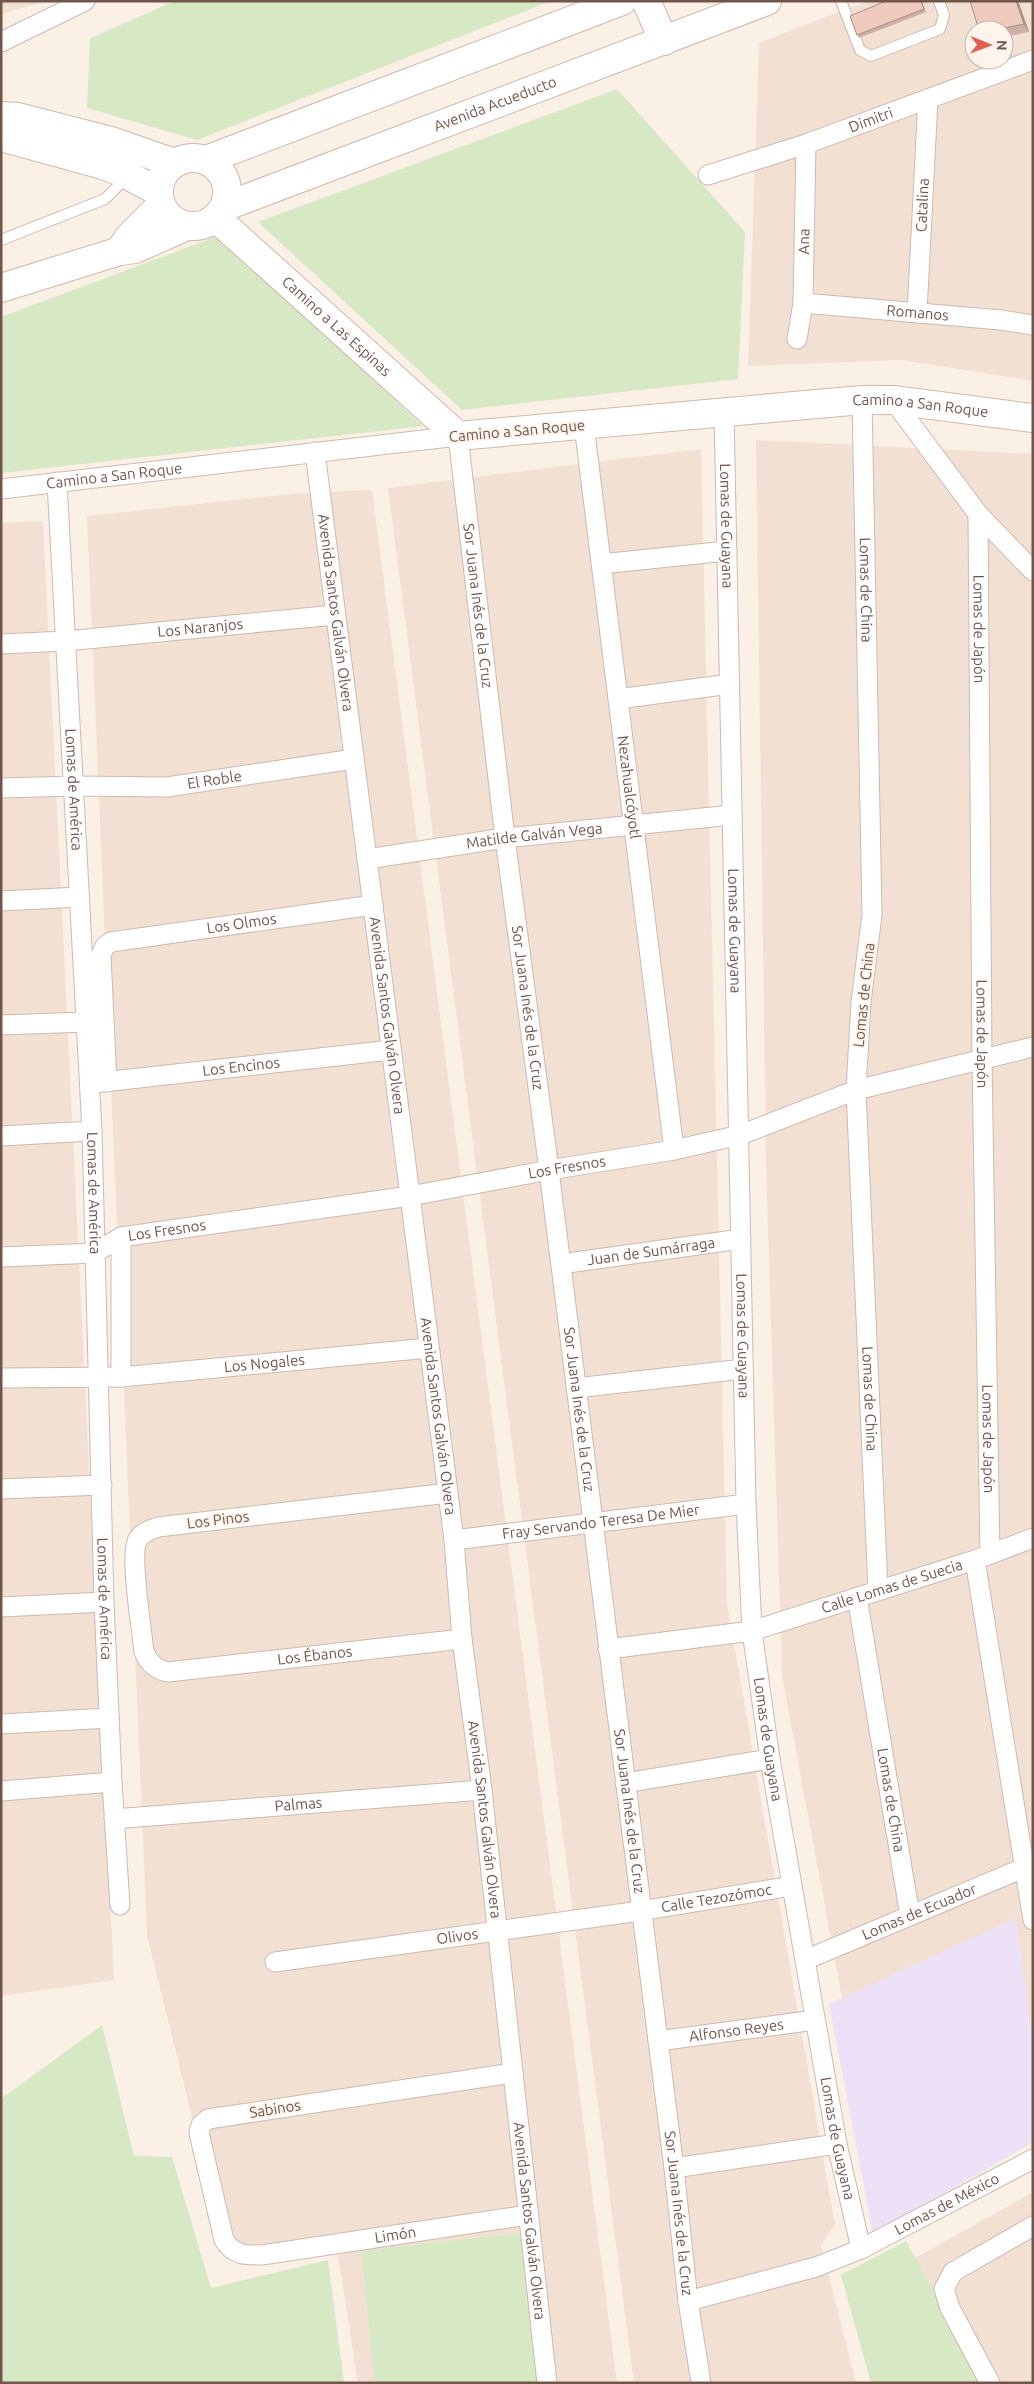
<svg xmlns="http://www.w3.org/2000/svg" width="1034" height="2384" font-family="Ubuntu,sans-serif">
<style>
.residential{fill:#f2e1d3;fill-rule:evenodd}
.education{fill:#ede1f7}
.green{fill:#d7e8c4}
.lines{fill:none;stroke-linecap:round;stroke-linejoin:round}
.lane-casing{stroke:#ceb9af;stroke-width:12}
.street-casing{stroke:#ceb9af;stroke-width:21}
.secondary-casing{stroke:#d1b8ac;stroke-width:30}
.lane{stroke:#fff;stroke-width:10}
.street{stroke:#fff;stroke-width:19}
.secondary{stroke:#fff;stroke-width:28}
.wall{fill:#ceafa3}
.shaded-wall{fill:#a78e85}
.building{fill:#efcbbe;stroke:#a78e85}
.labels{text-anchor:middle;stroke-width:4;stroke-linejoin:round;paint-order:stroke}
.street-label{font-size:15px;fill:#72554b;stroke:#fef4eb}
</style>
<rect width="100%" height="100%" fill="#fbf0e5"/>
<g class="residential">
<path d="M1 1H47L1 14Z"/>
<path d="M867 1H1033V381L902 360 748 366 759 43ZM974 30H1004V60H974Z"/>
<path d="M756 440 1033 454V2127L882 2212 782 1676 766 1166Z"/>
<path d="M701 449 727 1604 835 2225 821 2245 856 2383H634L388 488Z"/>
<path d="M372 490 617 2383H358L335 2236 226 2255 147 1935 87 516 300 493Z"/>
<path d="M43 521 114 1980 1 1996V523Z"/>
<path d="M1033 2192V2383H883L858 2290Z"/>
</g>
<path class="education" d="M1016 1918 1033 2041V2142L873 2234 829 2004Z"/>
<g class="green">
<path d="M175 1H551L197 140 87 108 90 38Z"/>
<path d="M617 89 745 232 738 379 462 410 258 222Z"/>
<path d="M218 236 423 426 1 473V317Z"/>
<path d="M102 2025 134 2156 172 2157 211 2288 328 2260 344 2383H1V2099Z"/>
<path d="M522 2233 538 2383H375L361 2251Z"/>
<path d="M906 2241 985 2383H871L841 2275Z"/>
</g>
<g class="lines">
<defs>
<g id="lane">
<path d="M841 1 860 50 871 56 940 29 944 15 939 1"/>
<path d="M1 240 105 199 118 186 122 173"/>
</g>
<g id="street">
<path d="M1 42 85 1"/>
<path id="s1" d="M708 175 806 144 1033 60"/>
<path id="s2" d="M803 303 1001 320 1033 325"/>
<path id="s3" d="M917 313 928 99"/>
<path id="s4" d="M797 339 803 303 806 144"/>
<path id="s5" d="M862 400 872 915 861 1002 856 1090 878 1590"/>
<path d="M893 400 978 514 1033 571"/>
<path id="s6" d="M724 412 746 1504 752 1631 770 1759 837 2144 861 2249"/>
<path id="s7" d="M584 425 674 1150"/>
<path id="s8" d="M315 452 454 1540 462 1639 482 1790 547 2383"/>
<path id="s9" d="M57 482 92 1131 104 1602 112 1782 120 1905"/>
<path id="s10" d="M1 489 458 436 505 838 549 1170 674 2168 688 2301 701 2383"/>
<path id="s11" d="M978 514 982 1059 990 1554"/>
<path d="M601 564 727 551"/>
<path id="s12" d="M1 644 66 641 335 615"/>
<path d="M618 699 730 684"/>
<path id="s13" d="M1 788 74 786 167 787 354 759"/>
<path id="s14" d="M367 859 505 838 732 815"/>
<path d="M1 901 79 897"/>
<path d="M1 1025 86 1022"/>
<path id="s15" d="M107 1082 101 955 105 946 111 942 373 905"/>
<path id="s16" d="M94 1083 391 1050"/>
<path d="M1 1136 92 1131"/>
<path d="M121 1237V1377"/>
<path id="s17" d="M1 1257 95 1253 121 1237 410 1196 549 1170 674 1150 740 1135 856 1090 1033 1047"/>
<path id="s18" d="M561 1264 741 1239"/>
<path id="s19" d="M1 1378 121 1377 429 1348"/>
<path d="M576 1388 743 1369"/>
<path d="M1 1489 102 1485"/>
<path id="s20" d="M448 1493 158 1527C150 1530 143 1532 138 1539 129 1553 142 1631 144 1652 149 1663 156 1670 168 1672L462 1639"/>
<path id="s21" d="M454 1540 746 1504"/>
<path d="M975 1560 1033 1920"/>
<path id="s22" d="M857 1597 910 1916"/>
<path d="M1 1607 104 1602"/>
<path id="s23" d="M608 1649 752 1631 975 1560 1033 1538"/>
<path d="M1 1724 109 1718"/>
<path d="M625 1783 770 1759"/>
<path d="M1 1791 112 1782"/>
<path id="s24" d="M114 1819 482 1790"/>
<path id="s25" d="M805 1960 1033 1864"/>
<path id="s26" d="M275 1962 640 1911 792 1886"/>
<path id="s27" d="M658 2041 815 2020"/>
<path id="s28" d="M513 2073 208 2119 201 2125 199 2133 224 2240C234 2256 246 2255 262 2255L528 2215"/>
<path d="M674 2168 837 2144"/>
<path id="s29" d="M688 2301 816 2267 861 2249 1033 2159"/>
<path d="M990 2383 950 2308 944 2289 953 2272 1033 2226"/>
</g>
<g id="secondary">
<path d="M646 1 664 41"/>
<path d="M1 116 18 117 111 141 174 163"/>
<path d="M1 137 103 165 122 172 159 192"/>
<circle cx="193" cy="192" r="34"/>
<path d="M206 160 622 1"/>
<path id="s30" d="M224 207 767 1"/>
<path id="s31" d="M216 218 458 436 862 400H893L1033 418"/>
<path d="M120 251 128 238 161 205"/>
<path d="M1 288 120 251 135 249 187 226"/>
</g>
</defs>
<use href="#lane" class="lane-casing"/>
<use href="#street" class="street-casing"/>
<use href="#secondary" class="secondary-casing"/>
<use href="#lane" class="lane"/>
<use href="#street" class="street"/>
<use href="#secondary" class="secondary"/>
</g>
<g class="wall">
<path d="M886 1H922L926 12 859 38 857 35Z"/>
<path d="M1018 1 1029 32 1004 37V30H979Z"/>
</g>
<path class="shaded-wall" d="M1016 1H1018L1029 32 1024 24Z"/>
<g class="building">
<path d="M886 1H921L924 9 857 35 850 16Z"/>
<path d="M970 1H1016L1024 24 995 30H979Z"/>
</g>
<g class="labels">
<g class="street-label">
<text dy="5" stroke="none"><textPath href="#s30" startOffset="290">Avenida Acueducto</textPath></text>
<text dy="5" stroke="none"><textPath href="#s1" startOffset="172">Dimitri</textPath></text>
<text dy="5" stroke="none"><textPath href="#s3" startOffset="108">Catalina</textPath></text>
<text dy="5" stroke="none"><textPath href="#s4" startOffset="98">Ana</textPath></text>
<text dy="5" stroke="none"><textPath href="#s2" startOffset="115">Romanos</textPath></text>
<text dy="5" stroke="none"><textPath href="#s31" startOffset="162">Camino a Las Espinas</textPath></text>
<text dy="5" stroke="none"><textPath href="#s31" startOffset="790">Camino a San Roque</textPath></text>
<text transform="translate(517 431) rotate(-5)" y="5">Camino a San Roque</text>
<text dy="5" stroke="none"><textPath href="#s10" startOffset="114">Camino a San Roque</textPath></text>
<text dy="5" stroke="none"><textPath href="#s6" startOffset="114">Lomas de Guayana</textPath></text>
<text dy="5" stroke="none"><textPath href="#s5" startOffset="190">Lomas de China</textPath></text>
<text dy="5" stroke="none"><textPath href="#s10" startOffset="631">Sor Juana Inés de la Cruz</textPath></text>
<text dy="5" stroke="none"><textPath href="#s8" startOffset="162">Avenida Santos Galván Olvera</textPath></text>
<text dy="5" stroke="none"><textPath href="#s12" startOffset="200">Los Naranjos</textPath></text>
<text dy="5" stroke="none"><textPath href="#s11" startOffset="115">Lomas de Japón</textPath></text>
<text dy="5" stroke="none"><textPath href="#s13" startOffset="214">El Roble</textPath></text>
<text dy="5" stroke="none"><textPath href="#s7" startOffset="365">Nezahualcóyotl</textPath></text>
<text dy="5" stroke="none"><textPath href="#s9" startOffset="308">Lomas de América</textPath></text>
<text dy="5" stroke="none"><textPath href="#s14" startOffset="169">Matilde Galván Vega</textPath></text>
<text dy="5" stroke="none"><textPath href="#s15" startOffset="276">Los Olmos</textPath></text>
<text dy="5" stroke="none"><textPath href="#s6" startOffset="519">Lomas de Guayana</textPath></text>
<text transform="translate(864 995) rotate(-84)" y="5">Lomas de China</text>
<text dy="5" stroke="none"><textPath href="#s10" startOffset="1036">Sor Juana Inés de la Cruz</textPath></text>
<text dy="5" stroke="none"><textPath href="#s8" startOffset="568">Avenida Santos Galván Olvera</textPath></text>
<text dy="5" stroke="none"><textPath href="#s11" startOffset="520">Lomas de Japón</textPath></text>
<text dy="5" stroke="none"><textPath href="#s16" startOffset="148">Los Encinos</textPath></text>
<text dy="5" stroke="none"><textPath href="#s17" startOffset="576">Los Fresnos</textPath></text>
<text dy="5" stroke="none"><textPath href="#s9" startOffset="712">Lomas de América</textPath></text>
<text dy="5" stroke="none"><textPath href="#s17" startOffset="171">Los Fresnos</textPath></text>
<text dy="5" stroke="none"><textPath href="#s18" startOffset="91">Juan de Sumárraga</textPath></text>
<text dy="5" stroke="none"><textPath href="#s6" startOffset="924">Lomas de Guayana</textPath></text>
<text dy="5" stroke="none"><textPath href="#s19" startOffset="264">Los Nogales</textPath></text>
<text dy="5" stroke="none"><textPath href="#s5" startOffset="1000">Lomas de China</textPath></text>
<text dy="5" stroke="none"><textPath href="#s10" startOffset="1441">Sor Juana Inés de la Cruz</textPath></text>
<text dy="5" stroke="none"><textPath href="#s8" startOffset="972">Avenida Santos Galván Olvera</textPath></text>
<text dy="5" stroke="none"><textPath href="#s11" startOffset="925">Lomas de Japón</textPath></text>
<text transform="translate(218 1520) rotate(-7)" y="5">Los Pinos</text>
<text dy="5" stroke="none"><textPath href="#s21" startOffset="148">Fray Servando Teresa De Mier</textPath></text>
<text dy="5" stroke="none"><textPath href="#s23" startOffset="292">Calle Lomas de Suecia</textPath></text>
<text dy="5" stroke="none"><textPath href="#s9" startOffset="1118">Lomas de América</textPath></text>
<text dy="5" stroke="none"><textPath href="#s20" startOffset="610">Los Ébanos</textPath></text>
<text dy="5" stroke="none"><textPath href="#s6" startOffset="1329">Lomas de Guayana</textPath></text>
<text dy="5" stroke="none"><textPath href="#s22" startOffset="206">Lomas de China</textPath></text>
<text dy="5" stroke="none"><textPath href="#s24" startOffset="185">Palmas</textPath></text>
<text dy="5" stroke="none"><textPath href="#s10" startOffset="1846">Sor Juana Inés de la Cruz</textPath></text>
<text dy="5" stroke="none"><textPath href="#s8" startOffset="1378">Avenida Santos Galván Olvera</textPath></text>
<text dy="5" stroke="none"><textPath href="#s26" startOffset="446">Calle Tezozómoc</textPath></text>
<text dy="5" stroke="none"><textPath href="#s25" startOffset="124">Lomas de Ecuador</textPath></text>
<text dy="5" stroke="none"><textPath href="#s26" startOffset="184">Olivos</textPath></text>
<text dy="5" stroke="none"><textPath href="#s27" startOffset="79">Alfonso Reyes</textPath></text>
<text transform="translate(275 2109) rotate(-9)" y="5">Sabinos</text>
<text dy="5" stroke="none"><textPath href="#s6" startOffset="1734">Lomas de Guayana</textPath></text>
<text dy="5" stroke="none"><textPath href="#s29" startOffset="278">Lomas de México</textPath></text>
<text dy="5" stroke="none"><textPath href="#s10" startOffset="2251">Sor Juana Inés de la Cruz</textPath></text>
<text dy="5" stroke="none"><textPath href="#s8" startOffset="1782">Avenida Santos Galván Olvera</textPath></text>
<text dy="5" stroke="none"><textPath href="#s28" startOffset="614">Limón</textPath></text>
</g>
</g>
<rect width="1034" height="2384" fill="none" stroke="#72554b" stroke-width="5"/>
<g transform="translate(989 45) rotate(91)"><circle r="24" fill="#fef4eb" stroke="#c6b4ab"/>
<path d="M0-4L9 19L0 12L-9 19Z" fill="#df5f50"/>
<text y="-8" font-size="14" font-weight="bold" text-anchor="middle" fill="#72554b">N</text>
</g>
</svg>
